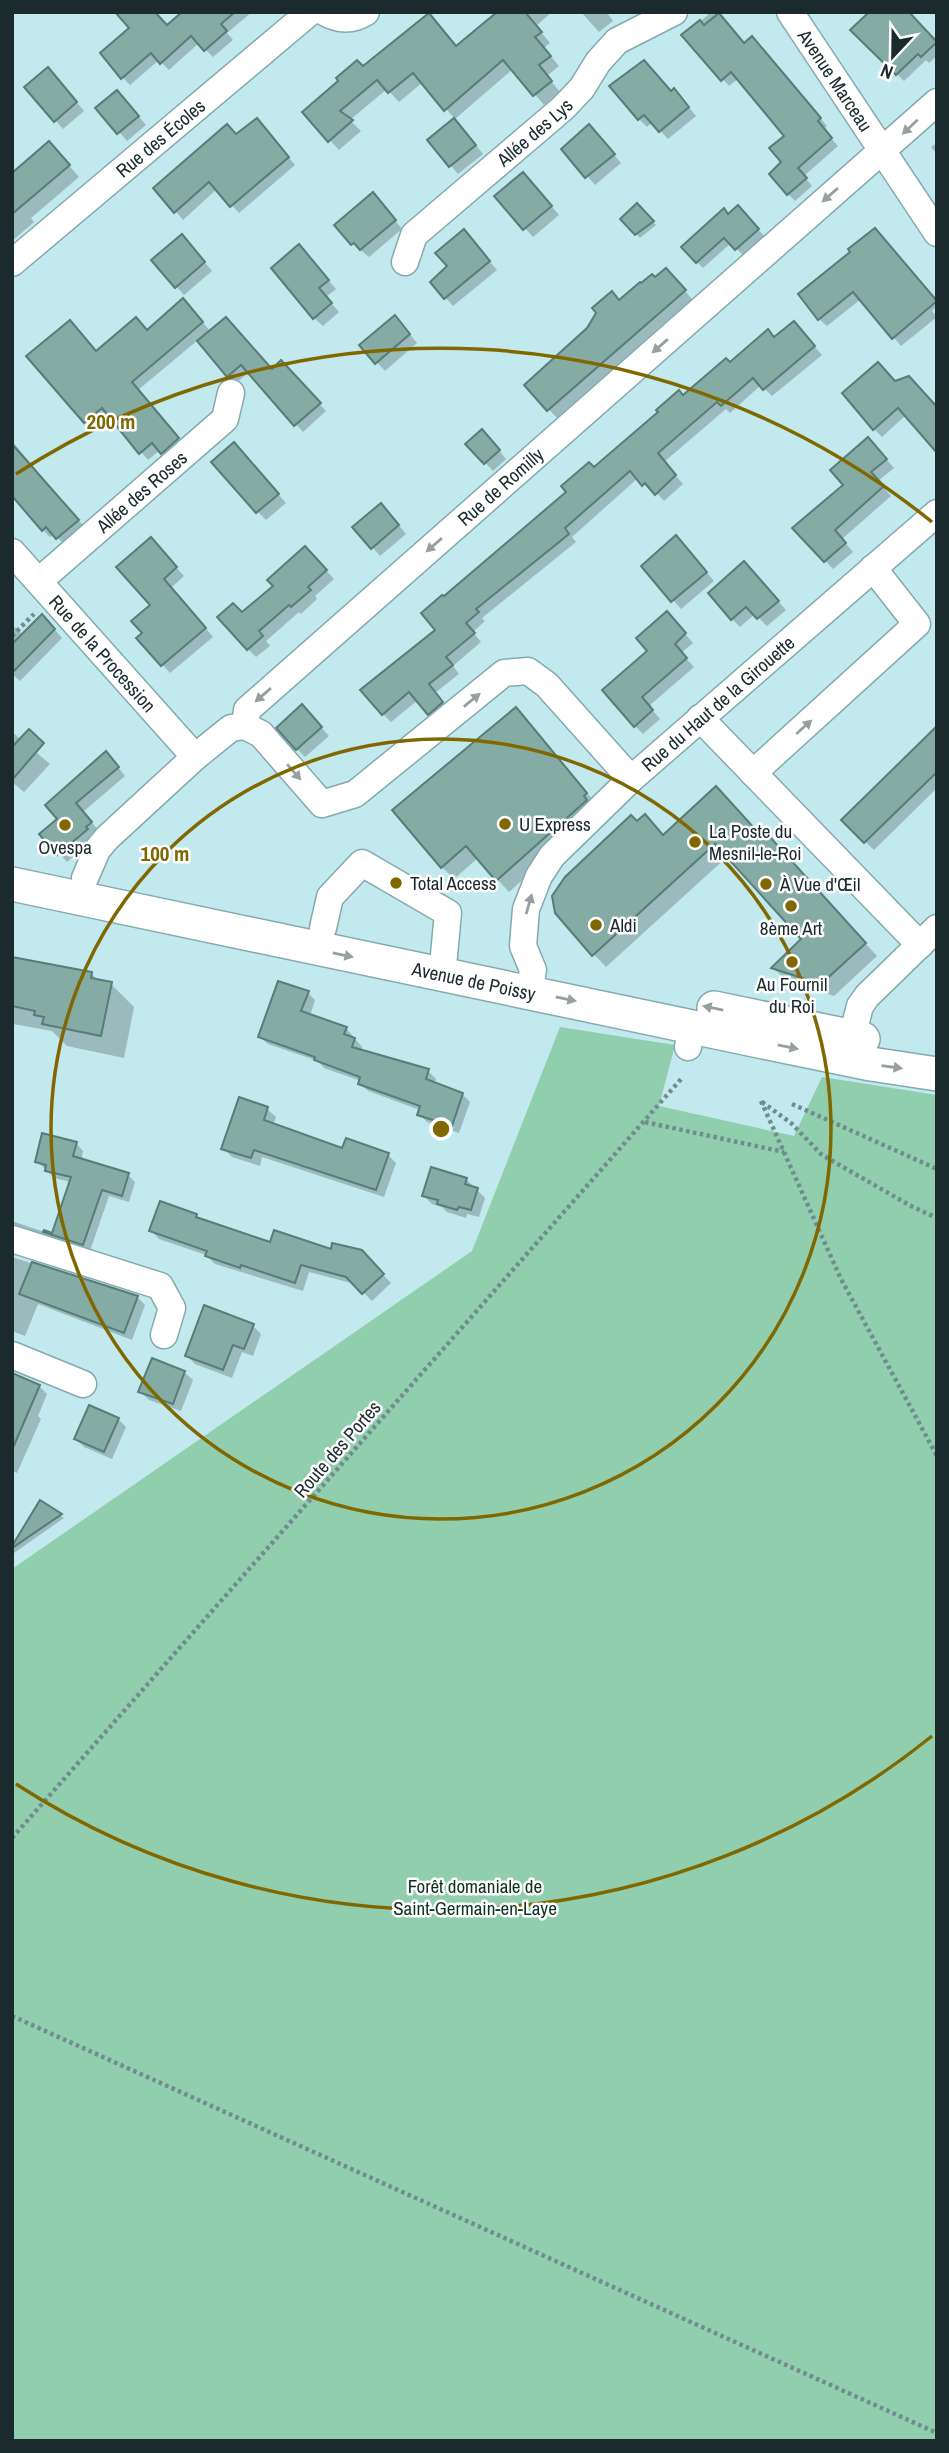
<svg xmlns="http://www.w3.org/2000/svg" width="949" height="2453" font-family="'Archivo Narrow',sans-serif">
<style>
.green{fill:#91ceae}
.shadow{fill:#0003}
.building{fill:#85aba5;stroke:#587c77;stroke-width:2}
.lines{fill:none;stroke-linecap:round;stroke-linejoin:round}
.minor-casing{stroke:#84aaaf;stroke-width:29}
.major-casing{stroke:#84aaaf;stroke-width:36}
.path{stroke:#708c8f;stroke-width:4.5;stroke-dasharray:3.5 3.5;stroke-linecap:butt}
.minor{stroke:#fff;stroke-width:26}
.major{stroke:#fff;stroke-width:33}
.oneway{fill:#989fa0}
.ring{fill:none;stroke:#806700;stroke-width:3.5}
.poi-dot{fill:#806700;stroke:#fff;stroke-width:2.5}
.labels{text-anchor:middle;stroke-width:5;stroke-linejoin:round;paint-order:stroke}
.street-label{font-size:19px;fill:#1b2a2c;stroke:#fff}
.poi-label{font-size:19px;fill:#1b2a2c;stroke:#fff;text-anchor:start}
.park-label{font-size:19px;fill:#0e3222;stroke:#fff}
.centre{fill:#806700;stroke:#fff;stroke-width:3.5}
.ring-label{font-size:21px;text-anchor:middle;font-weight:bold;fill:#806700;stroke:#fff;stroke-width:5;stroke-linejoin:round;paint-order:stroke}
</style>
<rect width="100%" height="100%" fill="#c1e9ee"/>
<path class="green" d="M560 1027 675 1045 659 1106 794 1136 822 1077 937 1095V2441H12V1569L472 1251Z"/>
<g class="shadow">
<path d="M185 12H252L227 33 233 40 213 57 199 43 169 70 159 60 130 85 122 77 167 27Z"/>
<path d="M499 12H552L536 26 550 43 544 48 559 66 547 76 560 92 544 105 513 69 455 119 423 82 399 102 387 89 350 120 361 131 339 150 305 112 363 68 457 48Z"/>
<path d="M581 12H610L608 14 613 21 599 32Z"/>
<path d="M711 12H716L744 45 759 46 827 126 823 129 838 146 804 176 812 186 795 201 788 194 784 162 787 136 739 78 729 86 684 36Z"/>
<path d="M864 12H907L937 44V56L929 63 926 60 904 81 852 30 867 16Z"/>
<path d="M56 77 84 111 63 129 55 120Z"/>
<path d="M672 93 682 99 696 116 668 139 652 122 647 127 639 119Z"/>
<path d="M125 100 146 125 127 141 98 108Z"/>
<path d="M264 127 295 165 239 213 217 189 183 220 156 188 236 136Z"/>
<path d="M462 128 483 154 458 174 430 141Z"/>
<path d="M597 135 621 163 595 185 564 149Z"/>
<path d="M937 143V154L931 147Z"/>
<path d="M59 154 79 177 31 218 34 222 12 241V175Z"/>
<path d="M531 182 559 215 533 237 496 196Z"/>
<path d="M380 202 402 229 369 257 353 244Z"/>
<path d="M637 205 656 225 640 238 623 219Z"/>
<path d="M744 213 764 236 743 255 731 243 703 268 697 262 729 216Z"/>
<path d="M882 238 937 303V306L932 311 937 317 901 346 861 299 827 326 819 319Z"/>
<path d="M471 239 497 270 453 306 432 282 449 266Z"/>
<path d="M190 245 212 271 184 295 176 286Z"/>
<path d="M307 255 336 289 326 297 339 312 323 326 314 318Z"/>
<path d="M674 278 692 299 557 418 526 385 589 329 598 313 655 279Z"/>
<path d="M191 308 211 332 272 371 281 363 326 411 303 432 249 372 236 383 198 340 138 390 185 447 170 460 160 450 148 460 110 415 93 429 28 356 97 353 147 331Z"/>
<path d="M403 326 417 343 385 371 362 346Z"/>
<path d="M801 331 822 355 772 396 761 385 730 413 726 409 664 462 683 484 664 501 654 490 651 492 638 478 572 537 576 542 482 618 485 621 473 632 481 642 453 666 459 674 435 693 450 711 437 721 418 700 391 722 383 714 438 631 444 599 683 397 730 365 775 339Z"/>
<path d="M895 382 935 407 937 405V450L906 415 882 437 874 429Z"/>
<path d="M490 439 506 459 493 471 468 444Z"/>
<path d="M12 441 85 528 65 545 54 534 50 537 43 530 12 487Z"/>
<path d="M876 448 894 468 878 481 891 496 842 539 853 552 833 569 795 528 845 485Z"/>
<path d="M242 453 286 503 266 520 258 512Z"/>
<path d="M389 513 406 534 380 556 355 527Z"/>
<path d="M684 546 714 581 681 609 643 566Z"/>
<path d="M159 548 184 576 171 588 213 637 170 673 162 664 144 633 152 605Z"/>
<path d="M313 556 334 579 315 596 317 599 301 614 299 612 266 641 270 646 256 657 248 649 242 614Z"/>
<path d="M752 572 786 610 767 626 755 614 740 627 732 619Z"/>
<path d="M675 622 693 643 681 653 694 667 649 706 660 719 643 734 635 726 649 651Z"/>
<path d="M50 624 62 638 20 681 12 674V625L23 635Z"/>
<path d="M310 715 329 736 305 757 297 749Z"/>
<path d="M528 722 598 806V813L509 892 478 858 454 879 442 867Z"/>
<path d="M937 729V788L874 850 843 820Z"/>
<path d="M12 732 50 764 24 792 12 782Z"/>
<path d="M114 762 125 776 83 812 99 831 95 838 67 862 42 834 59 819Z"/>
<path d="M637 823 663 837 756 831 771 840 877 956 834 996 785 979 773 968 803 939 728 856 606 967 562 921Z"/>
<path d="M12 957 15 959 91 973 99 981 111 984 134 1007 124 1058 67 1046 52 1031 13 1024 12 1026Z"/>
<path d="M308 993 315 1000 310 1016 346 1028 362 1047 361 1052 428 1071 436 1079 434 1084 462 1094 470 1102 459 1133 427 1122 419 1114 420 1110 368 1091 360 1083 361 1081 324 1068 318 1061 268 1044 260 1037Z"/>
<path d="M240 1099 267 1109 276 1117 273 1125 343 1150 388 1155 396 1163 384 1197 262 1157 260 1166 232 1157 223 1148Z"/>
<path d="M76 1143 83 1151 81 1161 128 1175 135 1182 129 1202 109 1196 90 1251 12 1231V1221L53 1235 71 1182 54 1178 37 1161Z"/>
<path d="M466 1179 485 1198 479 1217 467 1214 466 1218 447 1212 442 1207 432 1204 424 1196Z"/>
<path d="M196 1215 202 1221 271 1245 332 1251 370 1261 391 1283 372 1301 355 1284 309 1272 303 1291 215 1264 206 1255 159 1239 151 1230Z"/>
<path d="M12 1257 137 1297 145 1305 132 1340 38 1304 25 1336 12 1331Z"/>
<path d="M253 1326 261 1334 253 1356 242 1352 232 1378 195 1364 187 1356Z"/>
<path d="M184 1372 193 1380 181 1411 149 1400 140 1391Z"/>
<path d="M12 1375 39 1386 47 1394 38 1416 41 1419 17 1473 12 1471Z"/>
<path d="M118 1419 126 1427 112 1459 84 1447 76 1439Z"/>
<path d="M41 1503 64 1518 14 1553 12 1549Z"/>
</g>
<g class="building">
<path d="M115 12H155L167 25 182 12H235L221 24 227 31 204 51 191 36 160 64 151 53 121 79 100 53 129 28Z"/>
<path d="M497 12H525L542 32 535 37 551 56 539 65 552 81 533 96 503 60 444 111 413 73 388 93 377 80 340 111 353 120 328 142 302 112 338 81 336 78 357 60 363 66 429 13 456 46Z"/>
<path d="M869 12H909L937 42 921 57 918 54 896 75 850 30Z"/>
<path d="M719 13 744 43 752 36 821 118 818 121 832 138 798 168 807 178 787 195 769 174 781 162 769 148 784 136 731 72 721 81 681 35 700 20 704 25Z"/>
<path d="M644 60 671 91 674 88 689 107 659 132 644 115 638 120 609 86Z"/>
<path d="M48 67 77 102 54 122 24 87Z"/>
<path d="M117 90 139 116 117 134 95 108Z"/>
<path d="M257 118 289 157 230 207 209 182 174 213 153 188 227 124 236 134Z"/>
<path d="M454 118 476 145 449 167 427 140Z"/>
<path d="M589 124 615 154 585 178 561 149Z"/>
<path d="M49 141 70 165 12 214V173Z"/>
<path d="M523 172 552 206 523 230 494 196Z"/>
<path d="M373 192 396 220 360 250 354 243 351 245 334 225Z"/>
<path d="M637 203 654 221 635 235 620 219Z"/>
<path d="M738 205 759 229 735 250 724 238 696 263 681 247 724 208 728 214Z"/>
<path d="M875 228 937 301 892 339 853 292 818 320 798 294 850 252 848 249Z"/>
<path d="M464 229 490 261 444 299 430 282 447 266 435 253Z"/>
<path d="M182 234 205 262 175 288 151 260Z"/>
<path d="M299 244 329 280 319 288 332 303 313 319 271 268Z"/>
<path d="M666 268 686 290 547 411 524 385 587 328 596 313 592 308 612 291 619 300 640 282 641 283 652 274 655 277Z"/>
<path d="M183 298 203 322 132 382 179 438 161 454 152 443 139 454 102 408 84 423 26 356 70 320 96 351 136 317 147 330Z"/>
<path d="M395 315 410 334 375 364 359 345Z"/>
<path d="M226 317 272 369 281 360 321 403 294 426 241 365 227 377 197 341Z"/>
<path d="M794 321 815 346 763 390 753 378 721 406 717 402 658 453 676 475 655 495 645 483 642 486 630 471 565 528 569 534 476 609 479 612 466 623 475 633 446 657 453 665 429 684 443 702 428 715 409 692 382 715 360 690 435 630 421 613 442 595 444 596 566 492 561 486 589 462 594 467 658 412 656 410 679 390 683 395 726 358 730 362 768 329 774 337Z"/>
<path d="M878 362 895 381 909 376 937 407V453L898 408 873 430 842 393Z"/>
<path d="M482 429 500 450 484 464 465 444Z"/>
<path d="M868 437 887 459 871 472 884 486 835 530 846 543 824 562 792 528 843 485 830 470Z"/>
<path d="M234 442 279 494 256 513 211 462Z"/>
<path d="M12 444 79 520 56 539 46 527 42 531 12 496Z"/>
<path d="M381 503 399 525 371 549 352 527Z"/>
<path d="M676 535 707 572 671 602 641 566Z"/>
<path d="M151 537 177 567 164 579 206 628 161 666 136 638 142 633 131 621 150 605 116 567Z"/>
<path d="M305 546 327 570 308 587 311 590 291 607 289 605 259 631 263 636 247 650 217 617 233 603 242 612 273 586 267 580Z"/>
<path d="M744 561 779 601 757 619 746 607 731 620 708 593Z"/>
<path d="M667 611 686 633 675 644 687 658 642 697 653 710 634 727 602 690 647 651 636 638Z"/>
<path d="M42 614 55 629 12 673V644Z"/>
<path d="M302 704 322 727 296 750 276 728Z"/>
<path d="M516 707 587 793 584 796 587 800 496 881 466 846 441 868 392 810Z"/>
<path d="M937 726V772L864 843 841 820Z"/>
<path d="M29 729 44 743 12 780V747Z"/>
<path d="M106 751 119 767 76 803 92 822 86 827 88 829 57 855 39 834 57 819 45 805Z"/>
<path d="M716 786 755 829 759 825 866 943 821 984 771 968 801 939 715 844 592 956 555 913 552 896 565 877 631 815 637 821 645 814 663 835Z"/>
<path d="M12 957 92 972 91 978 112 982 101 1036 42 1024 44 1017 34 1015 35 1011 12 1006Z"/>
<path d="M278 981 309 991 301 1011 347 1027 344 1034 355 1038 352 1047 429 1069 426 1079 463 1093 452 1126 417 1115 420 1106 358 1084 360 1077 314 1060 315 1057 258 1037Z"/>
<path d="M239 1097 268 1107 264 1120 342 1148 346 1138 389 1153 376 1190 254 1150 251 1158 221 1149Z"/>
<path d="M42 1133 77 1142 73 1156 129 1173 122 1196 102 1190 83 1245 43 1232 44 1230 52 1233 71 1177 45 1171 46 1165 35 1162Z"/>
<path d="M431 1167 467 1178 465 1184 478 1188 471 1210 459 1207 457 1210 437 1204 438 1200 422 1196Z"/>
<path d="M160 1201 197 1214 196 1217 270 1242 274 1230 331 1249 332 1243 362 1250 384 1274 362 1294 346 1277 301 1265 295 1283 241 1265 240 1268 205 1256 207 1251 149 1231Z"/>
<path d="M32 1262 138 1296 124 1333 19 1294Z"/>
<path d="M204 1305 254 1324 244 1349 233 1345 223 1370 185 1356Z"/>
<path d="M152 1358 185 1371 173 1404 138 1392Z"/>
<path d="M12 1373 40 1385 12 1450Z"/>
<path d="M89 1405 119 1418 104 1452 74 1439Z"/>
<path d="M40 1500 62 1514 12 1548V1546Z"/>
</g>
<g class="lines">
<defs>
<g id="minor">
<path d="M324 12C338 20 352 21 366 12"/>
<path id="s1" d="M790 12 937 233"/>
<path id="s2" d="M405 262 414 235 563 108 582 88 598 62 617 41 674 12"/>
<path id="s3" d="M12 263 310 12"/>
<path id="s4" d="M12 552 195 757"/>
<path id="s5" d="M39 581 225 419 231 393"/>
<path d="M700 718 920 945"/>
<path id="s6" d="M245 726 247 710 937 102"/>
<path d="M753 773 917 624 873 568"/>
<path id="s7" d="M85 878 97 850 107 838 195 757 231 728 245 726 261 734 322 804 355 794 504 673 528 671 547 685 631 779 937 513"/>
<path d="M323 928 330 897 362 863 448 913 442 976"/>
<path d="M529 992 533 970 523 946 526 909 539 876 552 856 631 779"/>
<path d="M852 1037 860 1006 867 996 937 928"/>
<path d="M688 1047 692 1027"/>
<path d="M12 1239 160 1286 172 1308 164 1335"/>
<path d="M12 1355 83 1384"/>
</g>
<g id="major">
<path id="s8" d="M12 884 754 1040 871 1064 937 1074"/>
<path d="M714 1008 863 1039"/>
</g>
</defs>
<use href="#minor" class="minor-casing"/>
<use href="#major" class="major-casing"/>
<g class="path">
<path d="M12 636 34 614"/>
<path d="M761 1101 841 1279 937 1456"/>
<path d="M762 1102 791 1123 822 1155 911 1206 937 1218"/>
<path d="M792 1104 937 1169"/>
<path d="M645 1122 784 1152"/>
<path d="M12 1838 682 1078"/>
<path d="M12 2016 937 2433"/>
</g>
<use href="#minor" class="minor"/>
<use href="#major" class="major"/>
</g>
<defs><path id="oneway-solid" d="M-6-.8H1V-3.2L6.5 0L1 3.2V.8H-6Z" transform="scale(1.75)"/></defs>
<g class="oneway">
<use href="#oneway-solid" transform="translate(910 127) rotate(137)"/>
<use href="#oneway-solid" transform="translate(830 195) rotate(139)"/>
<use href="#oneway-solid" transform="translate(660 346) rotate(139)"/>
<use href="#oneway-solid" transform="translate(434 545) rotate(139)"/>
<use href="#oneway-solid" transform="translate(263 695) rotate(139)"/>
<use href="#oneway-solid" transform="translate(472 700) rotate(-39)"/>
<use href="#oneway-solid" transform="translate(804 727) rotate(-42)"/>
<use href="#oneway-solid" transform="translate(294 772) rotate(49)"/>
<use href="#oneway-solid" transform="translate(529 904) rotate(-74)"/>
<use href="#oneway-solid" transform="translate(343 955) rotate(12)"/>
<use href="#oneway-solid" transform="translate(566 999) rotate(12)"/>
<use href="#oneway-solid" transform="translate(713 1008) rotate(-168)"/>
<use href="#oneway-solid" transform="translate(788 1047) rotate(11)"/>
<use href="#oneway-solid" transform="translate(892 1067) rotate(8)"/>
</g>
<g class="ring">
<circle cx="441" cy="1129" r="390"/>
<path d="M932 1736A781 781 0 0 1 16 1784M16 474A781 781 0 0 1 932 522"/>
</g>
<g class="poi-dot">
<circle cx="505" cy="824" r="7"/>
<circle cx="65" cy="825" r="7"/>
<circle cx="695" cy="842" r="7"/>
<circle cx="396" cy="883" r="7"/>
<circle cx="766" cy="884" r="7"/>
<circle cx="791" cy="906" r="7"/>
<circle cx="596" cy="925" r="7"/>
<circle cx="792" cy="962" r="7"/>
</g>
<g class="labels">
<g class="street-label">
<text dy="7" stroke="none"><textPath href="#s1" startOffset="82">Avenue Marceau</textPath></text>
<text dy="7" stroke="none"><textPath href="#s2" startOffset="187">Allée des Lys</textPath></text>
<text dy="7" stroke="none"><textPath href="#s3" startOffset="194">Rue des Écoles</textPath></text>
<text dy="7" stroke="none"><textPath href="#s6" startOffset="354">Rue de Romilly</textPath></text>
<text dy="7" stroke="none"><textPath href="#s5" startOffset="136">Allée des Roses</textPath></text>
<text dy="7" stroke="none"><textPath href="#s4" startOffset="136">Rue de la Procession</textPath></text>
<text dy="7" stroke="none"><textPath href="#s7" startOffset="852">Rue du Haut de la Girouette</textPath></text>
<text dy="7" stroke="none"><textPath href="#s8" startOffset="472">Avenue de Poissy</textPath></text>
<text transform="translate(337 1449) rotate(-49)" y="7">Route des Portes</text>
</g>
<g class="poi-label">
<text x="519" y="831">U Express</text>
<text x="709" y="838">La Poste du<tspan x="709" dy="22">Mesnil-le-Roi</tspan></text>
<text x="65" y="854" text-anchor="middle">Ovespa</text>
<text x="410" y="890">Total Access</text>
<text x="780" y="891">À Vue d'Œil</text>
<text x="610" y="932">Aldi</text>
<text x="791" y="935" text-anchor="middle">8ème Art</text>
<text x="792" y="991" text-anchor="middle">Au Fournil<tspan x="792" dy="22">du Roi</tspan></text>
</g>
<g class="park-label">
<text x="475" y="1893">Forêt domaniale de<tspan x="475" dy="22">Saint-Germain-en-Laye</tspan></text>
</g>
</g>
<circle cx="441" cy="1129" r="10" class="centre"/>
<g class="ring-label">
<text x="111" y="429">200 m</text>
<text x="165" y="861">100 m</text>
</g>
<rect width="949" height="2453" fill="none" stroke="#1b2a2c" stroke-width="28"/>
<g transform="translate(893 56) rotate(202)" stroke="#ffffff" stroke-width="5" paint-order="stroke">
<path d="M0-5L12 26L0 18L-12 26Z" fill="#1b2a2c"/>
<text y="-10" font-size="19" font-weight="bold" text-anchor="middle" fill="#1b2a2c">N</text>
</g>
</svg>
